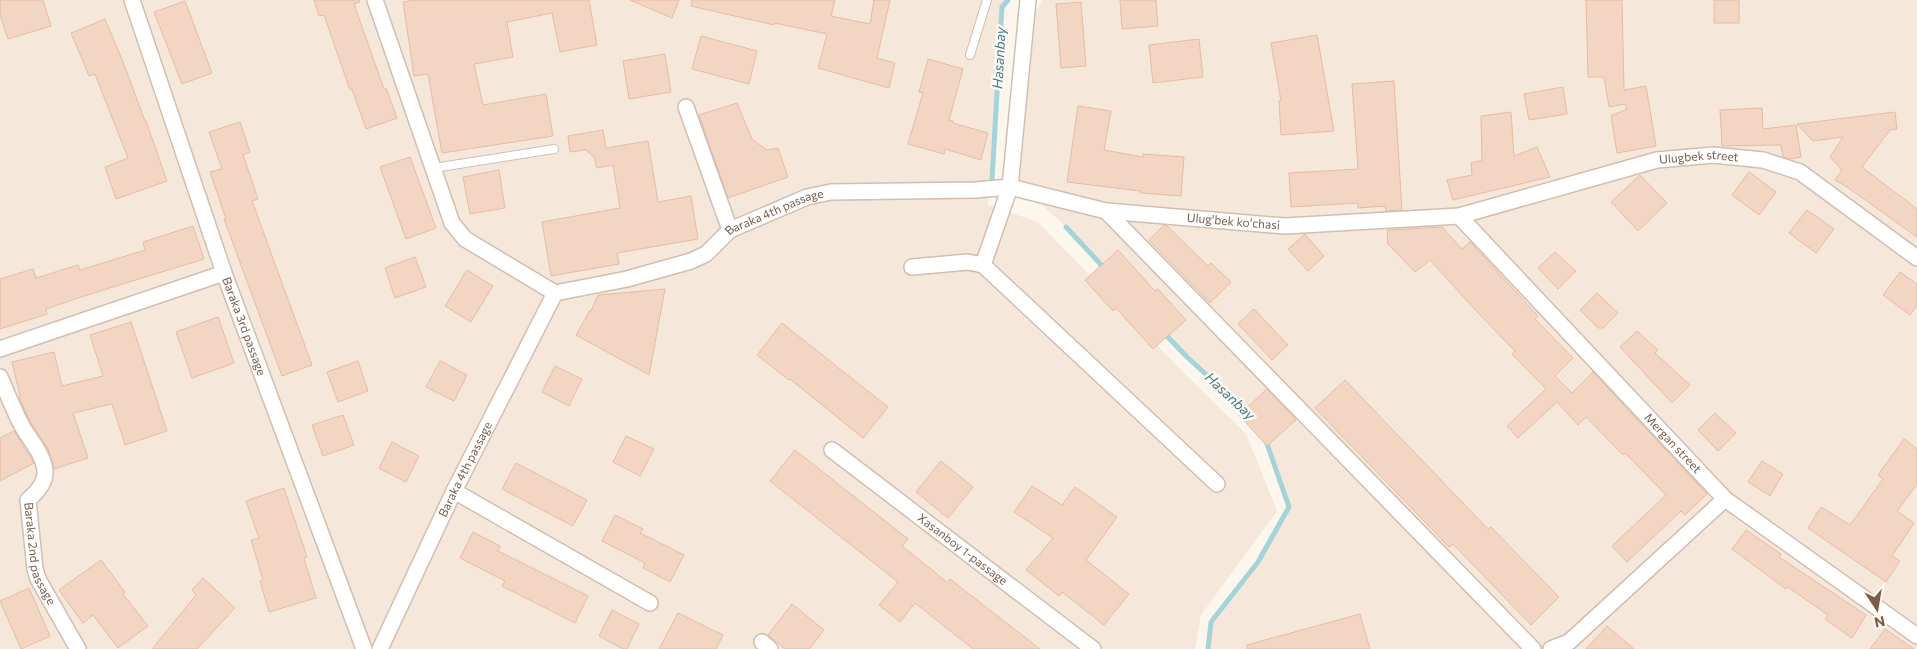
<svg xmlns="http://www.w3.org/2000/svg" width="1917" height="649" font-family="Commissioner,sans-serif">
<style>
.residential{fill:#f5e8da}
.lines{fill:none;stroke-linecap:round;stroke-linejoin:round}
.stream{stroke:#a5d3da;stroke-width:5}
.building{fill:#f3d5c3;stroke:#e6bba3}
.lane-casing{stroke:#d1beb0;stroke-width:10}
.street-casing{stroke:#d1beb0;stroke-width:18}
.lane{stroke:#fff;stroke-width:8}
.street{stroke:#fff;stroke-width:15}
.labels{text-anchor:middle;stroke-width:5;stroke-linejoin:round;paint-order:stroke}
.street-label{font-size:12px;fill:#7a5c4d;stroke:#fffaf3}
.water-label{font-size:14px;font-style:italic;fill:#437c86;stroke:#fffaf3}
</style>
<rect width="100%" height="100%" fill="#fdf6ec"/>
<g class="residential">
<path d="M0 0H1010L1000 10 988 205 1038 222 1179 368 1246 434 1277 511 1201 615 1195 649H0Z"/>
<path d="M1043 0H1917V649H1208L1211 622 1258 562 1289 507 1260 424 1186 356 1066 227 1019 184 1036 10Z"/>
</g>
<g class="lines">
<g class="stream">
<path d="M992 179 1002 7 1008 0"/>
<path d="M1066 227 1106 270"/>
<path d="M1164 333 1186 356 1248 413"/>
<path d="M1208 649 1211 622 1258 562 1289 507 1266 441"/>
</g>
</g>
<g class="building">
<path d="M0 0H43L51 26 8 39 0 15Z"/>
<path d="M314 0H359L360 2 354 4 384 89 386 88 397 118 366 129 352 89 350 90 324 15 319 16Z"/>
<path d="M415 0H589L597 45 560 52 552 13 507 22 513 57 474 64 483 105 546 94 553 136 442 153 428 74 414 76 403 2Z"/>
<path d="M630 0H679L672 18Z"/>
<path d="M692 0H835L831 16 870 24 874 0H890L877 58 895 63 889 88 818 68 827 34 774 23V25L691 6Z"/>
<path d="M1120 0H1156L1158 26 1122 29Z"/>
<path d="M1586 0H1622L1624 90 1646 86 1656 146 1617 153 1611 116 1627 109 1625 104 1609 107 1604 77H1588Z"/>
<rect x="1714" y="0" width="25" height="23"/>
<path d="M185 1 212 73 182 84 154 12Z"/>
<path d="M1081 2 1086 66 1061 68 1056 4Z"/>
<path d="M105 19 123 62 145 121H146L167 181 116 199 105 167 128 158 95 74 89 76 71 33Z"/>
<path d="M1317 35 1334 131 1281 135 1279 101H1281L1271 43Z"/>
<path d="M701 36 757 51 749 84 692 69Z"/>
<path d="M1199 39 1203 77 1153 83 1149 45Z"/>
<path d="M665 54 671 92 629 99 623 61Z"/>
<path d="M928 59 963 69 949 120 953 121V123L988 133 981 160 945 149 944 154 908 144 923 93 919 92Z"/>
<path d="M1394 81 1402 210 1386 211 1385 206 1358 208V203L1291 207 1289 173 1358 169 1352 84Z"/>
<path d="M1563 87 1567 114 1529 120 1524 94Z"/>
<path d="M737 103 752 139 767 150 778 148 788 177 728 198 699 115Z"/>
<path d="M1078 106 1111 111 1104 150 1143 157V154L1184 157 1181 196 1140 193V191L1067 182Z"/>
<path d="M1762 108 1763 129 1796 125 1801 157 1790 159 1783 157 1781 145 1722 146 1720 110Z"/>
<path d="M1511 112 1514 156 1537 147 1550 177 1453 200 1447 180 1472 175 1471 163 1482 160 1481 116Z"/>
<path d="M1895 112 1897 129 1890 130 1862 167 1917 209V237L1847 187 1835 180 1842 170 1830 157 1843 137 1813 141 1797 124Z"/>
<path d="M240 122 250 152 243 155 258 199 252 201 312 365 282 376 224 219H226L210 172 222 169 209 132Z"/>
<path d="M603 130 606 148 648 141 658 202 691 196 698 239 617 253 619 264 551 276 542 222 620 208 613 165 597 168 594 157 586 150 570 152 568 136Z"/>
<path d="M410 157 436 228 406 239 380 167Z"/>
<path d="M499 170 505 208 470 214 463 177Z"/>
<path d="M1749 172 1776 192 1759 215 1732 195Z"/>
<path d="M1640 175 1667 203 1638 231 1611 202Z"/>
<path d="M1807 210 1834 229 1816 253 1789 233Z"/>
<path d="M1164 225 1167 226 1208 266 1211 263 1231 282 1210 303 1149 240Z"/>
<path d="M193 226 204 259 87 295 46 309 47 314 0 329V279L33 269 36 278 78 265 80 270 145 250 143 242Z"/>
<path d="M1442 227 1462 249 1470 242 1538 316 1535 319 1573 358 1555 376 1572 393 1593 372 1707 494 1685 515 1681 511 1627 562 1612 546 1666 495 1625 453 1623 455 1586 417 1578 425 1557 402 1518 438 1507 426 1546 389 1512 354 1515 351 1477 312 1430 260 1415 272 1388 244 1387 230Z"/>
<path d="M1305 234 1324 256 1308 271 1288 249Z"/>
<path d="M1118 250 1155 291 1158 289 1186 320 1153 349 1116 308 1113 311 1085 280Z"/>
<path d="M1555 252 1576 271 1558 289 1538 268Z"/>
<path d="M415 257 426 287 395 298 385 268Z"/>
<path d="M467 270 493 286 471 322 445 306Z"/>
<path d="M1900 272 1917 284V305L1910 315 1883 295Z"/>
<path d="M665 289 649 375 576 335 590 310 591 311 598 295Z"/>
<path d="M1597 293 1618 313 1603 328H1598L1580 310Z"/>
<path d="M1254 309 1288 345 1272 360 1238 324Z"/>
<path d="M218 317 234 363 192 378 176 332Z"/>
<path d="M131 322 167 431 125 445 112 404 73 413 88 458 54 469 48 449 30 421 19 397 20 396 12 362 54 352 62 386 103 376 90 335Z"/>
<path d="M782 323 888 407 863 438 790 379 789 380 757 355Z"/>
<path d="M1637 331 1658 350 1655 353 1690 385 1672 403 1620 347Z"/>
<path d="M358 361 368 391 338 402 327 372Z"/>
<path d="M440 361 467 375 454 401 426 387Z"/>
<path d="M555 366 582 379 569 406 542 392Z"/>
<path d="M1345 380 1488 529 1491 527 1559 597 1531 625 1453 544 1449 547 1315 408Z"/>
<path d="M1267 389 1296 420 1267 446 1239 415Z"/>
<path d="M1715 413 1736 433 1718 451 1698 430Z"/>
<path d="M343 415 354 445 323 456 312 425Z"/>
<path d="M14 431 34 463 0 481V438Z"/>
<path d="M626 436 654 449 640 476 613 462Z"/>
<path d="M1904 439 1917 449V484L1897 511 1914 523 1892 556 1900 561 1886 582 1808 528 1821 507 1850 525 1883 479 1878 475Z"/>
<path d="M392 442 419 456 406 482 379 468Z"/>
<path d="M795 450 908 539 902 546 947 582 950 579 1040 649H973L915 603 900 622 879 605 898 582 770 481Z"/>
<path d="M941 461 973 487 948 518 916 492Z"/>
<path d="M1762 461 1783 474 1770 496 1748 482Z"/>
<path d="M516 463 587 500 573 526 502 489Z"/>
<path d="M1032 486 1062 505 1075 487 1117 517 1086 560 1129 594 1104 625 1062 592 1059 596 1026 570 1053 538 1014 512Z"/>
<path d="M284 488 307 557 304 558 316 598 269 612 260 581 263 580 251 540 259 538 246 501Z"/>
<path d="M615 515 643 529 640 533 684 555 670 582 643 568 645 563 602 541Z"/>
<path d="M1746 530 1781 554 1779 557 1866 615 1852 638 1825 619 1828 615 1788 587 1786 589 1732 549Z"/>
<path d="M473 532 500 546 498 551 588 596 575 623 502 586 505 581 460 558Z"/>
<path d="M101 560 125 592 123 594 148 626 118 648 93 615 83 623 59 590Z"/>
<path d="M203 578 235 608 197 649H152L196 595 192 590Z"/>
<path d="M29 588 50 636 21 649 0 601Z"/>
<path d="M792 604 824 630 809 649H785L768 635Z"/>
<path d="M612 610 639 624 627 649H623L599 636Z"/>
<path d="M678 613 723 635 716 649H659Z"/>
<path d="M1360 614 1370 649H1247V645Z"/>
<path d="M1607 626 1634 649H1586Z"/>
<path d="M1885 629 1891 633 1914 649H1870Z"/>
</g>
<g class="lines">
<defs>
<g id="lane">
<path d="M970 55 987 0"/>
<path d="M434 168 554 149"/>
</g>
<g id="street">
<path id="s1" d="M132 0 224 273 364 649"/>
<path id="s2" d="M375 0 452 223 465 239 555 293 627 279 691 261 706 254 730 230 807 197 831 192 975 190 1010 187 1106 211 1285 226 1459 216 1657 160 1713 155 1763 160 1800 172 1917 258"/>
<path d="M686 107 730 230"/>
<path d="M1106 211 1533 649"/>
<path id="s3" d="M1459 216 1725 499 1917 636"/>
<path d="M983 265 1010 187 1028 0"/>
<path d="M912 267 968 262 983 265 1217 484"/>
<path d="M0 349 224 273"/>
<path id="s4" d="M0 377C7 393 14 411 22 426 30 440 44 455 45 471 46 483 36 493 28 500L35 569 38 579 78 649"/>
<path id="s5" d="M832 450 1093 649"/>
<path d="M454 491 650 603"/>
<path d="M762 642 770 649"/>
<path id="s6" d="M380 649 454 491 555 293"/>
<path d="M1551 649 1569 642 1725 499"/>
</g>
</defs>
<use href="#lane" class="lane-casing"/>
<use href="#street" class="street-casing"/>
<use href="#lane" class="lane"/>
<use href="#street" class="street"/>
</g>
<g class="labels">
<g class="street-label">
<text dy="4" stroke="none"><textPath href="#s2" startOffset="1540">Ulugbek street</textPath></text>
<text dy="4" stroke="none"><textPath href="#s2" startOffset="600">Baraka 4th passage</textPath></text>
<text dy="4" stroke="none"><textPath href="#s2" startOffset="1066">Ulug'bek ko'chasi</textPath></text>
<text dy="4" stroke="none"><textPath href="#s1" startOffset="345">Baraka 3rd passage</textPath></text>
<text dy="4" stroke="none"><textPath href="#s3" startOffset="312">Mergan street</textPath></text>
<text dy="4" stroke="none"><textPath href="#s6" startOffset="199">Baraka 4th passage</textPath></text>
<text dy="4" stroke="none"><textPath href="#s5" startOffset="164">Xasanboy 1-passage</textPath></text>
<text dy="4" stroke="none"><textPath href="#s4" startOffset="195">Baraka 2nd passage</textPath></text>
</g>
<g class="water-label">
<text transform="translate(999 58) rotate(-87)" y="5">Hasanbay</text>
<text transform="translate(1230 396) rotate(43)" y="5">Hasanbay</text>
</g>
</g>
<g transform="translate(1877 609) rotate(168)" stroke="#fffaf3" stroke-width="4" paint-order="stroke">
<path d="M0-4L9 19L0 12L-9 19Z" fill="#7a5c4d"/>
<text y="-8" font-size="14" font-weight="bold" text-anchor="middle" fill="#7a5c4d">N</text>
</g>
</svg>
